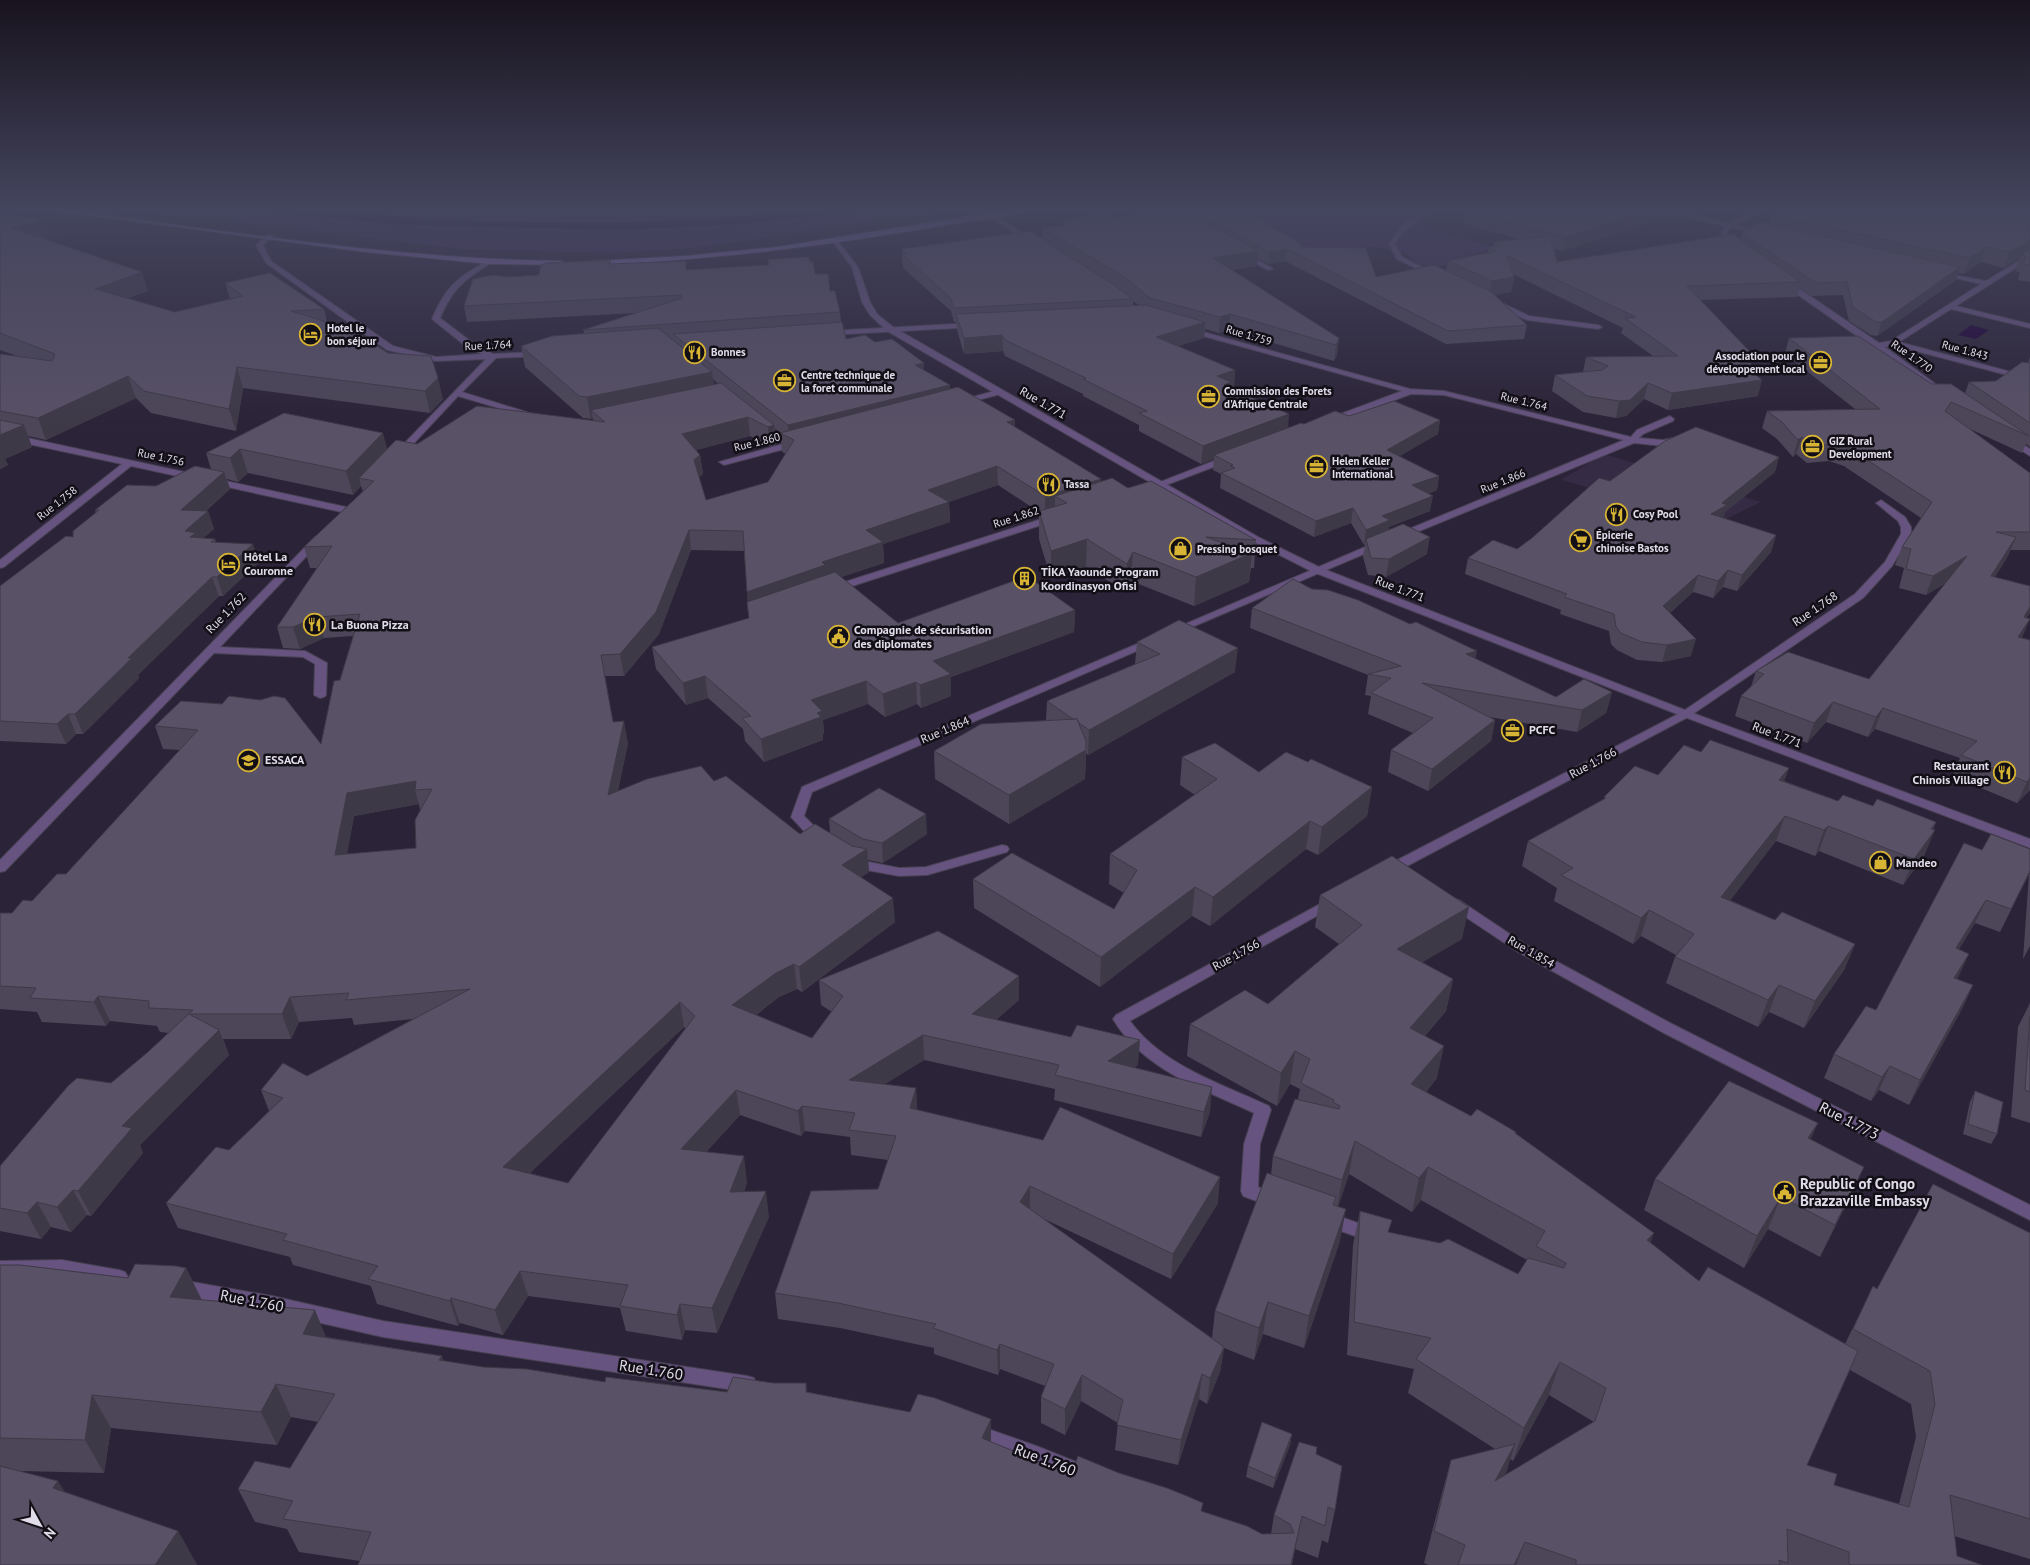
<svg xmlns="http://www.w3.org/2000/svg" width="2030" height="1565" font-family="'PT Sans',sans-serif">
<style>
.built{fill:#362b44}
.green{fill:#3e2c54}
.water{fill:#1d0036}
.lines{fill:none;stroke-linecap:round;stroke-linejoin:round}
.minor-casing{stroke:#484153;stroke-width:2}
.tertiary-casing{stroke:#484153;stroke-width:2}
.secondary-casing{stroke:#484153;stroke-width:2}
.minor{fill:#66537f;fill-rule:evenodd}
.tertiary{fill:#66537f;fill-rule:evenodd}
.secondary{fill:#886bb0;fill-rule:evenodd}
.wall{fill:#4d4658;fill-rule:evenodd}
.shaded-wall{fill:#3e3947}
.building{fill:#595166;stroke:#3e3947;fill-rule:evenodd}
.labels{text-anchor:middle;stroke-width:5;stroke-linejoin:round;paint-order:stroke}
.far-poi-label{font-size:11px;font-weight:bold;fill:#e1dce9;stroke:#120f17;text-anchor:start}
.far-street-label{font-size:11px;fill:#e1dce9;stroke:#120f17}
.street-label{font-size:12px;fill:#e1dce9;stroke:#120f17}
.poi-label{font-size:12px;font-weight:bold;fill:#e1dce9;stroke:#120f17;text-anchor:start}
.near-street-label{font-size:15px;fill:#e1dce9;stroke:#120f17}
.near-poi-label{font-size:15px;font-weight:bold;fill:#e1dce9;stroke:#120f17;text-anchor:start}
</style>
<rect width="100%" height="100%" fill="#2b2337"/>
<g class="built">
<path d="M42 224 80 229 0 252 33 228Z"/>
<path d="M1604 454 1761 502 1708 528 1622 497 1561 480Z"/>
</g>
<g class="green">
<path d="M109 208H243L388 224 620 230 753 223 879 208H972L694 248 613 253 462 249Z"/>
<path d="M309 208H827C755 215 684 222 612 223 511 225 410 217 309 208Z"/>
<path d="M1230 208H1423L1415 212 1432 230 1494 247 1446 265 1431 268 1416 263 1407 254 1379 247H1296Z"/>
</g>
<g class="water">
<path d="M243 208H309L412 218 497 222 612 223 739 217 827 208H879L753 223 620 230 388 224Z"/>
<path d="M1971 325 1989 330 1976 339 1958 335Z"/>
</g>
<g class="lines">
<defs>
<g id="minor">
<path d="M1429 208H1438C1421 220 1406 225 1395 244L1402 257 1436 274V276L1434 277 1397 259 1389 244 1402 225Z"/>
<path d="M1653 208H1665L1727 223 1760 208H1768L1734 225 1764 232V234L1730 227 1727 234 1739 248 1736 250 1721 234 1724 226Z"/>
<path d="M989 214H993L1036 242 1031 243 989 216Z"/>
<path d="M268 235 273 236 263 245 271 261 393 346 436 357 482 354 463 344 432 319C446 286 457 278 487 261H491V263C464 280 453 288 440 318L469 340 493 354 539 352 543 354 539 356 496 358 462 392 539 416 535 419 458 396 402 456H396V452L486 359 436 361 387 350 266 263 256 245Z"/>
<path d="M1242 252 1272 268 1273 269 1268 270 1240 255 1239 254Z"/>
<path d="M2030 254V259L1956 306 2030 324V328L1951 309 1899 342 2030 377V381L1893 345 1885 347 1941 388 1934 390 1781 283 1788 281 1879 343 1891 341 1981 284 1938 274V272L1986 281Z"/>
<path d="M1492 301H1498L1529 316 1598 325 1602 327 1598 329 1527 320 1492 305Z"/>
<path d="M973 323H976V327L828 335 824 333 828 331Z"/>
<path d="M1185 327 1410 389 1444 391 1631 437 1637 430 1670 416 1674 419 1673 421 1643 434 1639 438 1663 440 1678 437 1682 440 1663 446 1634 443 1400 539 1395 536 1397 534 1624 440 1444 395 1411 394 1333 423H1327V419L1402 391 1185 331Z"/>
<path d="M998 390H1001V394L962 404 958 401Z"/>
<path d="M0 432 346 507 351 510 346 513 131 466 4 567 0 568V560L122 464 0 438Z"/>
<path d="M2010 436 2030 449V456L2007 441 2006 439Z"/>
<path d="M797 440 801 443 800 445 724 465 719 462Z"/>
<path d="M1229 455 1232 456V460L1153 490 1150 491 1145 488Z"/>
<path d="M1881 500 1905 517 1911 527V534L1892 566 1863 598 1690 716 1392 874H1382L1380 871 1382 868 1682 712 1855 594 1885 562 1901 534V527L1898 521 1876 503Z"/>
<path d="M1054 515 1057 516V520L837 591 833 592 828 589 829 587Z"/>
<path d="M318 536 323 539 321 541 220 647 305 651 327 663 326 695 324 697 320 698 314 695 315 664 303 657 214 653 5 871 0 872V860L315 537Z"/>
<path d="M1379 541 1384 544 1383 546 1178 633 1174 634 1169 631Z"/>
<path d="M1151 638 1155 639 1156 641 1155 643 812 792 804 816 825 837 827 840 825 843H815L791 817 802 787Z"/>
<path d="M1002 845 1007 846 1009 849 1007 852 927 875 899 876 855 868 847 861 854 857 864 861 899 868 926 867Z"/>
<path d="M1333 897 1338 898 1340 901 1338 904 1130 1021C1163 1066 1220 1083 1269 1106L1271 1110 1260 1144 1258 1187 1281 1196 1283 1201 1281 1206 1275 1208 1243 1196 1241 1191 1244 1144 1254 1113C1203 1089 1143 1070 1113 1019L1116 1015Z"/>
<path d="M1454 899 1459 900 1528 946 1672 1024 2030 1205V1220L1662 1032 1518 952 1449 906 1447 903 1449 900Z"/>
<path d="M1327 1212 1372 1228 1375 1233 1372 1238 1366 1240 1321 1224 1318 1219 1321 1214Z"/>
<path d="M62 1260 119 1270 125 1272 128 1277 125 1282 119 1284 62 1274 0 1275V1261Z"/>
<path d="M181 1280 272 1296 383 1321 747 1376 754 1378 756 1384 754 1390 747 1392 383 1337 272 1312 181 1296 175 1293 172 1288 175 1283Z"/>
<path d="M977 1425 1039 1447 1096 1470 1099 1477 1096 1484 1089 1486 1035 1464 970 1440 967 1434 970 1428Z"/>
</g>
<path id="tertiary" d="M833 240H837L858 267 870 302 877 314 893 327 1260 538 1321 568 1690 712 2030 839V848L1682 716 1313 572 1254 542 887 331 870 315 862 302 852 267 832 241Z"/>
<g id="secondary">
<path d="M32 208H51C221 230 391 259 562 261L565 263 562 265 489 264 365 252Z"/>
<path d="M1020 208H1035C1023 215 971 221 953 224 832 245 717 260 594 265L591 263 594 261 685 256 777 247Z"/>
</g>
</defs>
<use href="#minor" class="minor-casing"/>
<use href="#tertiary" class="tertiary-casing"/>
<use href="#secondary" class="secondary-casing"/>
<use href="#minor" class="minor"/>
<use href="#tertiary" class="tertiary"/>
<use href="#secondary" class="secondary"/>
</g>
<g class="wall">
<path d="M1190 208 1304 247 1376 277 1446 271 1448 261 1488 253 1489 247H1493L1494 242 1519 239 1464 224 1466 211 1474 208H1673L1671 215 1563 251 1554 249 1557 262 1740 239 1742 231 1769 224 1771 215 2030 208V282L2018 280 2020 272 2015 271 2020 258 2004 268 1981 262 1964 274 1958 273 1956 280 1877 336 1871 335 1849 321 1843 295 1812 296 1800 288 1797 297 1700 300 1753 355 1749 369 1758 396 1668 410 1644 399 1626 416 1616 418 1583 412 1552 391 1555 375 1583 372 1586 357 1653 356 1621 333 1623 328 1513 274 1514 277 1511 292 1494 295 1527 325 1524 339 1446 344 1285 261 1268 264 1258 258 1257 266 1232 270 1339 338 1337 355 1334 361 1229 330 1219 333 1205 329 1204 338 1178 346 1235 370 1234 387 1231 388 1288 428 1349 416 1440 420 1438 434 1399 456 1439 476 1437 490 1428 494 1430 511 1389 527V530L1427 554 1386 577 1368 575 1363 557 1365 545H1364L1351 523 1314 537 1220 488 1221 474 1213 470 1214 459 1201 464 1139 431V425L1083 396V394L1005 356 1003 351 964 354 957 330 956 322H954L951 311 903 268V263L902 262V249L1042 239V228L1063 225V221L1189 214ZM1133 301 1139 305 1133 306Z"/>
<path d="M1673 208H1690L1683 211Z"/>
<path d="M0 215 38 218 45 235V239L148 291 128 298 175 312 230 299 225 283 324 309 327 322 443 399 430 413 243 388 236 431 151 413 136 398 46 440 28 436 32 447 5 459 8 465 0 469V354L17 356 0 350Z"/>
<path d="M610 260 611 264 687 270 769 265 809 261 815 274 830 291 840 312 841 322 846 339 875 342 950 385V390L1015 428 1101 481 1128 488 1256 540 1254 568H1251L1249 582 1194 606 1131 581 1126 592 1086 567 1051 579 1039 539V512L998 485 949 502 950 522 883 544 884 563 841 577 898 623 1075 610 1074 632 951 677V696L921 708 917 704 885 717 868 704 823 720 824 734H823V740L764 762 745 741 743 729 708 698 686 705 656 669 652 647 749 618 744 551 691 550 659 634 624 676H605L613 722 628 743 618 791 714 781 800 834 830 833 829 819 927 834 883 863 868 860 869 872 861 877 895 922 802 992 797 989 779 997 756 1015 812 1038 832 1012 821 1005 819 980 1019 1000 996 1020 1138 1065 1134 1067 1210 1112 1201 1137 1054 1100 1055 1089 924 1060 885 1084 916 1088 917 1110 1218 1203 1171 1279 1042 1218 1212 1338 1215 1311 1271 1175 1273 1156 1298 1099 1300 1089 1290 1084 1277 1106 1187 1056 1190 1024 1268 1004 1339 944 1315 927 1320 895 1462 939 1422 962 1453 979 1446 1011 1425 1036 1437 1078 1426 1092 1471 1116 1516 1132V1134L1651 1243 1699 1281 1845 1344 1873 1286 1877 1289 2030 1233V1559L1954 1536 1957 1556 1982 1565H1428L1424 1563 1442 1493 1451 1460 1495 1449 1408 1393 1414 1369 1347 1355 1353 1245 1360 1211 1389 1232 1518 1274 1527 1260 1421 1200 1412 1212 1349 1174 1338 1207 1340 1241 1304 1348 1263 1334 1254 1360 1224 1348 1220 1372 1207 1404 1199 1399 1178 1465 1115 1450 1118 1423 1081 1401 1065 1435 1041 1423V1397L1045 1386 1000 1369 998 1375 934 1354V1348L840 1328 778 1319 775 1293 878 1189 888 1160 851 1155 850 1137 805 1131 801 1136 740 1115 706 1152 747 1182 744 1192 769 1217 717 1333 685 1330 682 1340 626 1331 620 1308 528 1296 503 1335 460 1323 458 1326 377 1304 371 1286 293 1265 290 1257 178 1228 166 1203 229 1150 269 1111 261 1090 307 1076 413 1019 354 1025 352 1018 299 1022 291 1039H223L229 1055 140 1145 143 1153 91 1216 87 1215 71 1232 51 1227 41 1239 0 1231V1166L111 1083 148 1052 169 1033 160 1032 157 1026 110 1021 106 1026 42 1022 37 1012 0 1009V913H12L32 901 66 874 180 750 163 749 155 726 181 701 321 744 353 636 324 638 300 649 283 648 277 627 317 568H310L304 547 363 492 361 486 353 495 248 473 238 482 227 479 230 489 206 511H208L214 529 203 538 215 539 216 543 259 562 223 596H219L138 675 139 678 83 734H76L66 744 0 741V586L73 537 96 513 95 510 156 486 211 469 206 453 284 413 387 449 417 444 593 420V419L583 418 525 367 521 346 584 333 583 330 636 313 467 322 464 306 507 277 539 275ZM713 379 718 384 714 385ZM775 429 780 433 782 452 786 454 768 482 706 500 699 477 703 474 700 455 696 450 750 436 770 446 776 444ZM419 804 420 811 416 848 347 854 354 816ZM684 1027 686 1029 568 1183 530 1173ZM1850 1370 1911 1404 1916 1437 1899 1504 1834 1485 1807 1465ZM1549 1395 1594 1422 1505 1475 1510 1459 1513 1461Z"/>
<path d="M1789 338 1932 384 1965 393 1969 382 1996 381 2028 363 2030 357V447L2026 444 2022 453 1970 429 2030 473V550H2010L2008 556 1995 577 2027 618 2022 638 2030 640V790L2017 803 1952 776 1960 758 1875 729 1868 737 1826 722 1807 743 1735 716 1741 696 1751 687 1756 671 1869 679 1946 583 1926 595 1899 588 1904 568 1895 565 1902 547 1921 518 1844 466 1829 461 1807 463 1796 454 1793 457 1777 439 1762 428 1767 411 1855 409 1785 354Z"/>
<path d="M1779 457 1775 472 1725 512 1723 518 1776 535 1771 552 1737 591 1723 587 1713 598 1693 592 1670 613 1691 656 1662 662 1637 660 1617 650 1611 644 1609 631 1560 614 1561 610 1465 574 1468 558 1517 549 1610 481Z"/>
<path d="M1312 589 1476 659 1556 697 1612 692 1606 713 1577 732 1489 717 1495 720 1491 741 1428 791 1388 772 1391 750 1413 733 1368 714 1371 696 1365 695 1368 675 1250 628 1252 608Z"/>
<path d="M1137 642 1235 672 1088 755 1086 753 1085 779 1009 824 935 779 934 751 1046 720 1047 701 1135 664Z"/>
<path d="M1701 752 1789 768 1784 781 1838 801 1873 806 1936 822 1924 856 1903 885 1819 851 1815 856 1776 841 1730 900 1775 920 1855 944 1844 970 1804 1028 1769 1012 1758 1027 1666 983 1675 957 1676 955 1641 936 1633 944 1554 901 1557 888 1522 866 1528 841 1604 799V797L1658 775Z"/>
<path d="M1182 757 1259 772 1308 762 1372 787 1367 816 1318 855 1306 849 1210 926 1192 916 1100 987 974 908 973 879 1114 909 1124 893 1109 884 1110 854 1195 795 1180 785Z"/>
<path d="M1964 843 2030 872 2000 932 1975 923 1959 949 1957 979 1973 985 1962 1009 1909 1105 1879 1090 1871 1101 1824 1078 1834 1054 1876 1010Z"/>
<path d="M2030 873V946L2023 959 2029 875Z"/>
<path d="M2030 1003V1123L2011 1117 2018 1027Z"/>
<path d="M1975 1091 1997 1134 1991 1144 1963 1134 1970 1102Z"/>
<path d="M1810 1139 1849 1199 1820 1257 1768 1229 1744 1268 1644 1210 1655 1179Z"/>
<path d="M0 1265 128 1278 186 1268 202 1300 327 1337 442 1356 443 1361 483 1367 605 1382 727 1392 773 1383H806L807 1392 910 1412 991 1419V1442L1071 1475 1202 1512 1262 1534H1271L1274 1515 1316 1454 1335 1510 1328 1543 1322 1540 1318 1558 1295 1549 1292 1565H358L360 1561 299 1552 287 1529 255 1522 238 1489 290 1468 318 1422 291 1417 277 1445 111 1428 104 1473 20 1471 65 1492 178 1531 197 1565H0Z"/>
<path d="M1292 1434 1290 1445 1273 1488 1246 1477 1248 1466Z"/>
</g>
<g class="shaded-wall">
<path d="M1654 208H1673L1671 215 1563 251 1565 237Z"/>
<path d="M38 218 45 235V240L12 228Z"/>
<path d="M2030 240V252L2021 255 2020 258 2004 268 2009 252Z"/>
<path d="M1986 247 1981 262 1964 274 1970 258Z"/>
<path d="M1287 249 1285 261 1268 264 1269 252Z"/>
<path d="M1258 251 1257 266 1212 273 1213 258Z"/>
<path d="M1960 267 1956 280 1877 336 1882 322Z"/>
<path d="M142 272 148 291 102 308 95 289Z"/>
<path d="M1514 277 1511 292 1489 296 1492 281Z"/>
<path d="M1230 314 1229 330 1219 333 1220 317Z"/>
<path d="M1205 322 1204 338 1155 353 1156 337Z"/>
<path d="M1002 335 1003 351 964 354V338Z"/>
<path d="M1339 338 1337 355 1334 361 1336 345Z"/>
<path d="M924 363V378L915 365Z"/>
<path d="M237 367 243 388 236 431 229 409Z"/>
<path d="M1235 370 1234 387 1230 388V399L1217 376Z"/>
<path d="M712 372 715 394 591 410 593 419H591L587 397Z"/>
<path d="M128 376 136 398 46 440 38 418Z"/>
<path d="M438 378 443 399 430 413 425 391Z"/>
<path d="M1762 380 1758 396 1668 410 1672 393Z"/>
<path d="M1648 383 1644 399 1626 416 1616 418 1619 401Z"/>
<path d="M950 385V400L789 437 788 425Z"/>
<path d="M1289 414 1288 432 1214 455V459L1201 464 1203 446Z"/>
<path d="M748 417 750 436 685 453 682 434Z"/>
<path d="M1015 420V438L1007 422Z"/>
<path d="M1440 420 1438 434 1385 465 1387 450Z"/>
<path d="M24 425 32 447 5 459 8 465 0 469V435Z"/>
<path d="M774 425 776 444 770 446 768 427Z"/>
<path d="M383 433 389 456 359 478 361 486 353 495 346 471Z"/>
<path d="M1802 437 1796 454 1793 457 1798 440Z"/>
<path d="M240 449 248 473 238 482 230 458Z"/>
<path d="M700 455 703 474 697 479 694 460Z"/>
<path d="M1779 457 1775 472 1725 512 1723 521 1711 514 1722 503Z"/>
<path d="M997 466 998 485 949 502 950 522 883 544 884 563 827 582 749 613 747 592 822 562 866 530 928 490Z"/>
<path d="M224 472 230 489 187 527 181 510Z"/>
<path d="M1439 476 1437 490 1410 500 1412 485Z"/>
<path d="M1101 479 1100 498 1067 503 1055 496V513L1045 516V496Z"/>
<path d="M1433 496 1430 511 1389 527 1388 535 1366 539 1365 545H1364L1366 530 1382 516Z"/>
<path d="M1353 508 1351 523 1314 537 1316 521Z"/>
<path d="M208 511 214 529 199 542 202 551 185 531Z"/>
<path d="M689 530 691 550 659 634 624 676 620 654Z"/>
<path d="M1776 535 1771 552 1737 591 1742 575Z"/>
<path d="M1430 537 1427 554 1386 577 1389 559Z"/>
<path d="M2016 537 2008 556 1984 595 1991 576Z"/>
<path d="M1087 539 1086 567 1051 579V551Z"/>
<path d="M253 544 259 562 223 596 217 577Z"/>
<path d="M1133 552 1131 581 1126 592 1127 564Z"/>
<path d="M1252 553 1249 582 1194 606 1196 577Z"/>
<path d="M1967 556 1960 574 1926 595 1933 576Z"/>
<path d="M1728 570 1723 587 1713 598 1718 581Z"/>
<path d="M1698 575 1693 592 1658 623 1663 606Z"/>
<path d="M212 577 219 596 138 675 139 678 83 734 75 714 128 658Z"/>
<path d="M2030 607V613L2015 636 2024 617Z"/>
<path d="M1075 610 1074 632 951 677V696L921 708 920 685 933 661Z"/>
<path d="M317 617 324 638 300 649 293 627Z"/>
<path d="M2030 619 2022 638 2018 637Z"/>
<path d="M1696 639 1691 656 1662 662 1667 645Z"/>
<path d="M1238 648 1235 672 1088 755 1089 730Z"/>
<path d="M1477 651 1473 672 1466 654Z"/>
<path d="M705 676 708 698 686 705 683 683Z"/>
<path d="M866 681 868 704 823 720 824 734H823V740L764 762 761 739 811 700Z"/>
<path d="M916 682 917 704 885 717 883 694Z"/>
<path d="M1612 692 1606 713 1577 732 1582 710Z"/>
<path d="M1833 702 1826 722 1807 743 1814 723Z"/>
<path d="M1883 708 1875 729 1868 737 1876 717Z"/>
<path d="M68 714 76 734 66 744 57 724Z"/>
<path d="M1495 720 1491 741 1428 791 1432 769Z"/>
<path d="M624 721 628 743 612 818 608 795Z"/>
<path d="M1086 750 1085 779 1009 824V795Z"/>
<path d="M1789 768 1780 793 1779 780Z"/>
<path d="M2030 778 2029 790 2017 803 2027 782Z"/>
<path d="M416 781 415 790 419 804 354 816 342 878 335 855 347 793Z"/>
<path d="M1372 787 1367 816 1318 855 1322 827Z"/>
<path d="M926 814 927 834 883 863 882 843Z"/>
<path d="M1785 816 1776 841 1713 923 1721 897Z"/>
<path d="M1310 821 1306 849 1210 926 1213 897Z"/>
<path d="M1936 822 1929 838 1935 830 1924 856 1903 885 1914 859Z"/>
<path d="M1828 826 1819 851 1815 856 1824 830Z"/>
<path d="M867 849 869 872 844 889 842 865Z"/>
<path d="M1195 887 1192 916 1100 987 1101 957Z"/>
<path d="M893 898 895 922 802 992 799 967Z"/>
<path d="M1986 900 1975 923 1945 972 1956 948Z"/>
<path d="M1469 907 1462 939 1391 981 1397 949Z"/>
<path d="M1649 910 1641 936 1633 944 1641 918Z"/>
<path d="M1855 944 1844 970 1804 1028 1815 1001Z"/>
<path d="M1969 954 1958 978 1943 1001 1954 978Z"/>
<path d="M794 964 797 989 779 997 735 1030 732 1005 776 973Z"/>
<path d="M1019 976V1000L973 1039 972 1014Z"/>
<path d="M1453 979 1446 1011 1403 1061 1410 1028Z"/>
<path d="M1779 985 1769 1012 1758 1027 1768 1000Z"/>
<path d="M1973 985 1962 1009 1909 1105 1920 1080Z"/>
<path d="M98 996 110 1021 106 1026 94 1002Z"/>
<path d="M290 997 299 1022 291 1039 282 1014Z"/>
<path d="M680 1002 684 1027 510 1192 503 1167Z"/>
<path d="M219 1030 229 1055 140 1145 143 1153 91 1216 78 1191 122 1126Z"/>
<path d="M923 1035 924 1060 851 1105 849 1080Z"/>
<path d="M1140 1040 1138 1065 1107 1086 1108 1061Z"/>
<path d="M1444 1046 1437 1078 1404 1117 1411 1084Z"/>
<path d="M1295 1051 1290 1084 1277 1106 1281 1073Z"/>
<path d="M1890 1066 1879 1090 1871 1101 1882 1077Z"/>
<path d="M1212 1087 1210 1112 1201 1137 1204 1112Z"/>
<path d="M916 1088 917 1113 910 1108Z"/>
<path d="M736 1090 740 1115 686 1174 681 1149Z"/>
<path d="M802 1106 805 1131 801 1136 798 1111Z"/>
<path d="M1818 1123 1804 1154 1808 1138Z"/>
<path d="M1355 1141 1349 1174 1336 1213 1342 1180Z"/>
<path d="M744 1156 747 1182 734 1217 730 1192Z"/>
<path d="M1428 1167 1421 1200 1412 1212 1419 1178Z"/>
<path d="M1864 1167 1849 1199 1820 1257 1835 1225Z"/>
<path d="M1220 1177 1218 1203 1171 1279 1173 1254Z"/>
<path d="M1030 1186V1212L1020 1202Z"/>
<path d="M73 1190 87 1215 71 1232 57 1207Z"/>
<path d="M766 1191 769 1217 717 1333 712 1308Z"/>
<path d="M1781 1197 1768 1229 1744 1268 1757 1236Z"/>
<path d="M37 1202 51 1227 41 1239 27 1213Z"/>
<path d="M1346 1209 1340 1241 1304 1348 1309 1316Z"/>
<path d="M1654 1233 1642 1266 1647 1240Z"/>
<path d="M186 1268 202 1301 170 1297Z"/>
<path d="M520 1271 528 1296 503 1335 495 1310Z"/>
<path d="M451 1298 460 1323 458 1326 450 1301Z"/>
<path d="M1268 1302 1263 1334 1254 1360 1259 1328Z"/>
<path d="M680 1304 685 1330 682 1340 677 1315Z"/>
<path d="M315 1310 329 1344 303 1334Z"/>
<path d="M1000 1344V1369L998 1375 997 1350Z"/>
<path d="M1224 1347 1220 1372 1207 1404 1210 1378Z"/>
<path d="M442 1356 453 1389 439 1360Z"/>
<path d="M1560 1362 1549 1395 1513 1461 1524 1428Z"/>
<path d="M1202 1374 1199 1399 1178 1465 1181 1440Z"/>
<path d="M1082 1375 1081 1401 1065 1435V1409Z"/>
<path d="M276 1384 291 1417 277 1445 261 1412Z"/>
<path d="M92 1395 111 1428 104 1473 85 1440Z"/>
<path d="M991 1419V1452L982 1438Z"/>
<path d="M1292 1434 1290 1445 1273 1488 1275 1478Z"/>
<path d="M1515 1444 1505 1477 1495 1481Z"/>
<path d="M58 1481 84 1522 53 1488Z"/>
<path d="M1302 1516 1292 1565H1291Z"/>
<path d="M178 1531 197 1565H155Z"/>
<path d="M1525 1542 1516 1565H1514Z"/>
</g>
<g class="building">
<path d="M1176 208H1179L1258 251 1213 258 1339 338 1336 345 1230 314 1220 317 1150 298 1123 276 1042 228 1066 225 1063 221 1103 212 1113 218Z"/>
<path d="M1190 208H1241L1304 246 1300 247 1366 248 1376 277 1434 265 1490 291 1527 325 1448 331 1287 249 1269 252Z"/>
<path d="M1474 208H1654L1565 237 1466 211Z"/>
<path d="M1785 208H2030V240L2009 252 1986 247 1970 258 1771 215Z"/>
<path d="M0 215 38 218 39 222 12 228 142 272 95 289 175 312 243 296 225 283 270 273 324 309 291 311 353 330 388 353 431 356 438 378 425 391 237 367 229 409 144 391 128 376 38 418 0 411V354L52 361 55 354 0 333Z"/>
<path d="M1760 222 1960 267 1882 322H1876L1853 307 1847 282 1816 283 1748 238 1742 231Z"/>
<path d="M1030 231 1114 285 1133 299 954 308 950 297 903 255 907 254 902 249Z"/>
<path d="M1734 234 1742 241 1801 282 1687 286 1753 355 1733 356 1762 380 1672 393 1648 383 1630 400 1619 401 1587 396 1555 375 1602 370 1608 366 1586 357 1678 356 1625 318 1636 317 1507 256 1514 277 1492 281 1448 261 1497 251 1489 247 1501 246 1494 242 1550 236 1557 262Z"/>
<path d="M2030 249V265L2023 264 2026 256 2021 255Z"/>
<path d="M809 257V261L813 262 815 274H828L830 291H835L840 312 583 330 682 298 681 295 464 306 473 279 493 275 507 277 539 275 541 265 546 263 610 260V264L686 261V270L769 265 768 260 773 259Z"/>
<path d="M1146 305 1205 322 1156 337 1235 370 1217 376 1231 382 1224 385 1289 414 1203 446 1139 413 1147 411 1083 379 1086 378 1005 340 1002 335 964 338 956 314Z"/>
<path d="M842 322 846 339 865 335 875 342 892 339 924 363 915 365 950 385 788 425 673 334Z"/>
<path d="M658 328 712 372 587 397 579 396 521 346 552 336Z"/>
<path d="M1858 336 1932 384H1951L2029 436 1951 402 1945 411 2030 473V532H1996L2016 537 1991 576 2030 586V607L2024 617 2030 619 2018 637 2030 640V778L2027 782 1961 755 1977 741 1883 708 1876 717 1833 702 1814 723 1741 696 1764 674 1756 671 1788 652 1869 679 1967 556 1933 576 1906 569 1911 549 1902 547 1932 502 1850 449 1835 444 1813 446 1802 437 1798 440 1782 422 1767 411 1880 409 1789 338Z"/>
<path d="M2022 362 2030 363V423L1969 382 1996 381Z"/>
<path d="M721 383 774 425 768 427 748 417 682 434 700 455 694 460 706 500 768 482 794 440 780 433 958 387 1015 420 1007 422 1101 479 1045 496 997 466 928 490 949 502 866 530 883 542 822 562 825 565 747 592 743 531 689 530 656 612 620 654 601 655 613 722 624 721 608 795 647 779 701 766 714 781 726 776 800 834 815 824 852 846 867 849 842 865 893 898 799 967 794 964 776 973 732 1005 812 1038 843 996 819 980 938 931 1019 976 972 1014 1071 1037 1077 1025 1140 1040 1108 1061 1212 1087 1204 1112 1055 1075 1059 1065 923 1035 849 1080 916 1088 910 1108 1043 1140 1060 1107 1220 1177 1173 1254 1030 1186 1020 1202 1224 1347 1210 1378 1202 1374 1181 1440 1117 1425 1123 1400 1082 1375 1065 1409 1041 1397 1054 1364 1000 1344 997 1350 933 1328 936 1324 838 1303 775 1293 811 1191 878 1189 896 1136 849 1130 855 1113 802 1106 798 1111 736 1090 681 1149 744 1156 730 1192 766 1191 712 1308 680 1304 677 1315 620 1306 628 1285 520 1271 495 1310 451 1298 450 1301 368 1279 378 1266 283 1240 287 1234 166 1203 216 1147 229 1150 283 1098 261 1090 283 1063 307 1076 470 989 346 1000 349 993 290 997 282 1014H189L219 1030 122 1126 132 1128 78 1191 73 1190 57 1207 37 1202 27 1213 0 1208V1166L68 1086 77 1078 111 1083 148 1052 193 1010 149 1008V1001L98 996 94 1002 30 998 36 988 0 986V913H12L23 900 32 901 57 874H66L198 730 155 726 181 701 222 704 229 696 260 700 274 696 285 698 321 744 334 681 340 680 360 614 317 617 293 627H277L332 546 304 547 374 481 359 478 396 440 417 444 477 406 605 422 591 410ZM416 781 415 790 432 789 415 820 416 848 335 855 347 793ZM680 1002 695 1016 568 1183 503 1167Z"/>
<path d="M1394 401 1440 420 1387 450 1439 476 1412 485 1433 496 1382 516 1390 520 1366 530 1353 508 1316 521 1221 473 1235 468 1230 466 1233 465 1214 455 1301 423 1304 424 1335 411 1349 416Z"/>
<path d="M284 413 383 433 346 471 240 449 230 458 206 453Z"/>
<path d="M0 420 24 425 0 435Z"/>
<path d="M1696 427 1779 457 1722 503 1727 505 1711 514 1776 535 1742 575 1728 570 1718 581 1698 575 1663 606 1696 639 1667 645 1642 642 1621 633 1616 627 1614 614 1564 597 1567 594 1468 558 1493 540 1517 549 1532 538 1599 478 1610 481 1665 441Z"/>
<path d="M195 466 224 472 181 510 208 511 185 531 196 533 190 537 215 539 211 542 253 544 217 577H212L128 658H132L75 714H68L57 724 0 721V586L66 536 73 537V531L99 510H95L127 485 156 486Z"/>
<path d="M1112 478 1128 488 1151 481 1256 540 1206 537 1252 553 1196 577 1133 552 1127 564 1087 539 1051 551 1039 511 1067 503 1055 496Z"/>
<path d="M1403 524 1430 537 1389 559 1371 558 1366 539Z"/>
<path d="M835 572 898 623 1027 576 1075 610 933 661 951 674 920 685 916 682 883 694 866 681 811 700 822 711 817 713 821 717 761 739 742 718 751 716 705 676 683 683 652 647 749 618 747 602Z"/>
<path d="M1293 579 1312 589 1328 590 1358 600 1410 624 1416 622 1477 651 1466 654 1556 697 1584 679 1612 692 1582 710 1422 683 1495 720 1432 769 1391 750 1433 718 1371 693 1391 678 1368 674 1401 666 1252 608Z"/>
<path d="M1179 620 1238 648 1089 730 1079 723 1077 719H1073L1047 701 1160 654 1137 642Z"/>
<path d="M1077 719 1086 741V750L1009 795 934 751 981 724Z"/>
<path d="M1710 740 1789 768 1779 780 1838 801 1843 795 1873 806 1877 799 1936 822 1931 829 1935 830 1914 859 1828 826 1824 830 1785 816 1721 897 1775 920 1782 912 1855 944 1815 1001 1779 985 1768 1000 1675 957 1694 934 1649 910 1641 918 1561 875 1573 868 1528 841 1606 798 1604 797 1635 766 1658 775 1684 745 1701 752Z"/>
<path d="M1215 743 1259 772 1286 752 1308 762 1311 759 1372 787 1322 827 1310 821 1213 897 1195 887 1101 957 973 879 1012 853 1114 909 1137 870 1110 854 1217 779 1182 757Z"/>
<path d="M879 788 926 814 882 843 863 839 829 819Z"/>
<path d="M1991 834 2030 849V871L2011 909 1986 900 1956 948 1969 954 1954 978 1973 985 1920 1080 1890 1066 1882 1077 1834 1054 1866 1006 1876 1010 1964 843 1982 850Z"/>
<path d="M1392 856 1469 907 1397 949 1453 979 1410 1028 1444 1046 1411 1084 1471 1116 1477 1109 1516 1132 1515 1133 1654 1233 1647 1240 1699 1281 1708 1267 1858 1351 1807 1465 1837 1474 1834 1485 1909 1507 1935 1404 1930 1371 1853 1329 1873 1286 1877 1289 1933 1184 2030 1233V1519L1950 1495 1957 1556 1982 1565H1852L1849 1564V1552L1787 1529 1788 1563 1779 1560 1780 1565H1576V1560L1525 1542 1514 1565H1458L1465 1545 1434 1531 1451 1460 1515 1444 1495 1481 1595 1421 1606 1388 1560 1362 1524 1428 1416 1359 1431 1338 1354 1322 1360 1211 1392 1220 1388 1232 1440 1243 1448 1239 1518 1274 1528 1258 1564 1268 1566 1263 1536 1246 1545 1231 1428 1167 1419 1178 1355 1141 1342 1180 1273 1156 1295 1099 1339 1109 1340 1106 1333 1102 1334 1100 1301 1083 1310 1059 1295 1051 1281 1073 1190 1024 1245 990 1268 1004 1362 925 1320 895Z"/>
<path d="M2030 1016V1092L2025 1090Z"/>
<path d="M1729 1081 1818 1123 1808 1138 1864 1167 1835 1225 1781 1197 1757 1236 1655 1179Z"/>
<path d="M1975 1091 2003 1102 1997 1134 1968 1124Z"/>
<path d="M1267 1173 1336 1197 1333 1205 1346 1209 1309 1316 1268 1302 1259 1328 1215 1311Z"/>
<path d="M135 1264 176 1266 186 1268 170 1297 315 1310 303 1334 442 1356 439 1360 483 1367 527 1369 605 1382 606 1377 727 1392 733 1377 773 1383H806V1392L910 1412 918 1394 935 1398 991 1419 982 1438 1071 1475 1078 1456 1119 1473 1167 1488 1187 1496 1203 1503 1201 1511 1247 1526 1262 1534 1294 1533 1290 1524 1274 1515 1299 1442 1317 1447 1316 1454 1342 1466 1335 1510 1328 1507 1325 1526 1302 1516 1291 1565H358L371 1532 283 1519 293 1501 238 1489 255 1461 290 1468 335 1394 276 1384 261 1412 92 1395 85 1440 0 1438V1265H20L128 1278Z"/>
<path d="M1262 1422 1292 1434 1275 1478 1248 1466Z"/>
<path d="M0 1466 58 1481 53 1488 178 1531 155 1565H0Z"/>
</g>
<linearGradient id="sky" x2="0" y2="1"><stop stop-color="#18131e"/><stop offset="0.49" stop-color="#44455e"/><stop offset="1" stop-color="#44455e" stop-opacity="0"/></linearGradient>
<rect width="2030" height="427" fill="url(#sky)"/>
<defs>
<symbol id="hotel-ring" viewBox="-11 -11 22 22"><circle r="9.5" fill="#120f17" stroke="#d7b434" stroke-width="1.5"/><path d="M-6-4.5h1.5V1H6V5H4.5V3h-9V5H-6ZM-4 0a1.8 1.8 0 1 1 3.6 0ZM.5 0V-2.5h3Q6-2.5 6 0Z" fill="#d7b434"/></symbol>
<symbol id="restaurant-ring" viewBox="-11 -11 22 22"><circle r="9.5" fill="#120f17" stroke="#d7b434" stroke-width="1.5"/><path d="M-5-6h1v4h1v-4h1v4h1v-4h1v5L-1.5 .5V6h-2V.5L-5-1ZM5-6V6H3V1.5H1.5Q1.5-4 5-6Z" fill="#d7b434"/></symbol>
<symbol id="office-ring" viewBox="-11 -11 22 22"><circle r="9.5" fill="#120f17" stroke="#d7b434" stroke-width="1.5"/><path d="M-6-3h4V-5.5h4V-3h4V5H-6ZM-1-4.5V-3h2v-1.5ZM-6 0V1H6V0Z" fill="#d7b434"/></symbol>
<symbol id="supermarket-ring" viewBox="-11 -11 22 22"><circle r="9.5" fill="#120f17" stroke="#d7b434" stroke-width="1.5"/><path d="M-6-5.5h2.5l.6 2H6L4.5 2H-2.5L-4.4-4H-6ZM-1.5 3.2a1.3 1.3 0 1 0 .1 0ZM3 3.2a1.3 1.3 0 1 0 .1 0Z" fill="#d7b434"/></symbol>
<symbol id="shop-ring" viewBox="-11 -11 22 22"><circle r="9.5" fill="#120f17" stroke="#d7b434" stroke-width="1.5"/><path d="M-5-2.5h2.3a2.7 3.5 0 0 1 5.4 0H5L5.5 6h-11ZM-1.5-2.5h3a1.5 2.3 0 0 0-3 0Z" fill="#d7b434"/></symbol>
<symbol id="building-ring" viewBox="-11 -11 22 22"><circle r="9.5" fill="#120f17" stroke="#d7b434" stroke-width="1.5"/><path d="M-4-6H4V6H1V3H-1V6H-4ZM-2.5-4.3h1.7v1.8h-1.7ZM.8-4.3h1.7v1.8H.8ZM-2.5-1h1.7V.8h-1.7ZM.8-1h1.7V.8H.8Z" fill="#d7b434"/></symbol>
<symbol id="civic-ring" viewBox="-11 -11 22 22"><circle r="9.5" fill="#120f17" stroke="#d7b434" stroke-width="1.5"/><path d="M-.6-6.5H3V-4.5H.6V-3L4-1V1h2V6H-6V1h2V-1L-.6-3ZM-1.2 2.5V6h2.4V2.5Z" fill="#d7b434"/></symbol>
<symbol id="school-ring" viewBox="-11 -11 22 22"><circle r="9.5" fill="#120f17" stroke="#d7b434" stroke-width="1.5"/><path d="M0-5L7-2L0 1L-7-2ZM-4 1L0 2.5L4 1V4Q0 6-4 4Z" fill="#d7b434"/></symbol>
</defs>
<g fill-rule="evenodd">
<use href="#hotel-ring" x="298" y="322" width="25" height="25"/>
<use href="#restaurant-ring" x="682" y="340" width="25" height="25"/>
<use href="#office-ring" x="1808" y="350" width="25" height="25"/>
<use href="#office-ring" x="772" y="368" width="25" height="25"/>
<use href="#office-ring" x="1196" y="384" width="25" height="25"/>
<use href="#office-ring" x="1800" y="434" width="25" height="25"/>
<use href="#office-ring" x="1304" y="454" width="25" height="25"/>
<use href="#restaurant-ring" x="1036" y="472" width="25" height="25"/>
<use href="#restaurant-ring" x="1604" y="502" width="25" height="25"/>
<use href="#supermarket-ring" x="1568" y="528" width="25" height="25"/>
<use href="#shop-ring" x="1168" y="536" width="25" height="25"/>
<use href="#hotel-ring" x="216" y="552" width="25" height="25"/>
<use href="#building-ring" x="1012" y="566" width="25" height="25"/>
<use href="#restaurant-ring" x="302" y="612" width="25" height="25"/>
<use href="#civic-ring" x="826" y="624" width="25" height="25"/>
<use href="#office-ring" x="1500" y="718" width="25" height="25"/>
<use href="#school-ring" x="236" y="748" width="25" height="25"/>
<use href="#restaurant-ring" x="1992" y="760" width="25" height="25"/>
<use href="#shop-ring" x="1868" y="850" width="25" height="25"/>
<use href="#civic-ring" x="1772" y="1180" width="25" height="25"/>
</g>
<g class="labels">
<g class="far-poi-label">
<text x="327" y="332">Hotel le<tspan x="327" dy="13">bon séjour</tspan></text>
<text x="711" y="356">Bonnes</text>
<text x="1805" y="360" text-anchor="end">Association pour le<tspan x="1805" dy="13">développement local</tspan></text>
<text x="801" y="379">Centre technique de<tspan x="801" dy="13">la foret communale</tspan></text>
<text x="1224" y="395">Commission des Forets<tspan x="1224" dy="13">d'Afrique Centrale</tspan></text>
<text x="1829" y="445">GIZ Rural<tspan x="1829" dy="13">Development</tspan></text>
<text x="1332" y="465">Helen Keller<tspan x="1332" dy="13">International</tspan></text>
<text x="1064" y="488">Tassa</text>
<text x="1633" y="518">Cosy Pool</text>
<text x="1596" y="539">Épicerie<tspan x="1596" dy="13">chinoise Bastos</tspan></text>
<text x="1197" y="553">Pressing bosquet</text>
</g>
<g class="far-street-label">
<text transform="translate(1249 335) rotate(16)" y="4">Rue 1.759</text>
<text transform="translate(488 345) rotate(-3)" y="4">Rue 1.764</text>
<text transform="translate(1965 350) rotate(15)" y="4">Rue 1.843</text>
<text transform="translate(1912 356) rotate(35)" y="4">Rue 1.770</text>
<text transform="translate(1524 401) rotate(14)" y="4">Rue 1.764</text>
<text transform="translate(757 442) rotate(-14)" y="4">Rue 1.860</text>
<text transform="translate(161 457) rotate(12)" y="4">Rue 1.756</text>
<text transform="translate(1503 481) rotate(-22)" y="4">Rue 1.866</text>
<text transform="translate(57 503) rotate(-38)" y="4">Rue 1.758</text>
<text transform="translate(1016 517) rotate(-18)" y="4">Rue 1.862</text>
</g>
<g class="street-label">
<text transform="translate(1043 403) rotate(30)" y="4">Rue 1.771</text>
<text transform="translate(1400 589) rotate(21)" y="4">Rue 1.771</text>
<text transform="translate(1815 609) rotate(-34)" y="4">Rue 1.768</text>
<text transform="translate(226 613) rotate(-46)" y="4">Rue 1.762</text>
<text transform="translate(945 730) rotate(-23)" y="4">Rue 1.864</text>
<text transform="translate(1777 735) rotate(21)" y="4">Rue 1.771</text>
<text transform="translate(1593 763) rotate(-28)" y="4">Rue 1.766</text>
<text transform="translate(1531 952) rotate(30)" y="4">Rue 1.854</text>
<text transform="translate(1236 955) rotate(-29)" y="4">Rue 1.766</text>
</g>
<g class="poi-label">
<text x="244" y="561">Hôtel La<tspan x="244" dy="14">Couronne</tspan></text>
<text x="1041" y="576">TİKA Yaounde Program<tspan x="1041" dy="14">Koordinasyon Ofisi</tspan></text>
<text x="331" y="629">La Buona Pizza</text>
<text x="854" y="634">Compagnie de sécurisation<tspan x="854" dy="14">des diplomates</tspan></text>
<text x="1529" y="734">PCFC</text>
<text x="265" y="764">ESSACA</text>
<text x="1989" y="770" text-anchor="end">Restaurant<tspan x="1989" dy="14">Chinois Village</tspan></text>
<text x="1896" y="867">Mandeo</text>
</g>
<g class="near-street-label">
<text transform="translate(1849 1121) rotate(27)" y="5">Rue 1.773</text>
<text transform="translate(252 1301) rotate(11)" y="5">Rue 1.760</text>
<text transform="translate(651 1370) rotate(9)" y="5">Rue 1.760</text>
<text transform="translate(1045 1460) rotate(21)" y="5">Rue 1.760</text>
</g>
<g class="near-poi-label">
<text x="1800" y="1189">Republic of Congo<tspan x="1800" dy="17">Brazzaville Embassy</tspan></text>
</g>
</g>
<g transform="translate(40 1525) rotate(130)" stroke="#120f17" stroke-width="4" paint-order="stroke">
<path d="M0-4L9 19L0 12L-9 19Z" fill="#e1dce9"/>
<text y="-8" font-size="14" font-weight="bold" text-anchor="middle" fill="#e1dce9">N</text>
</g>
</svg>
